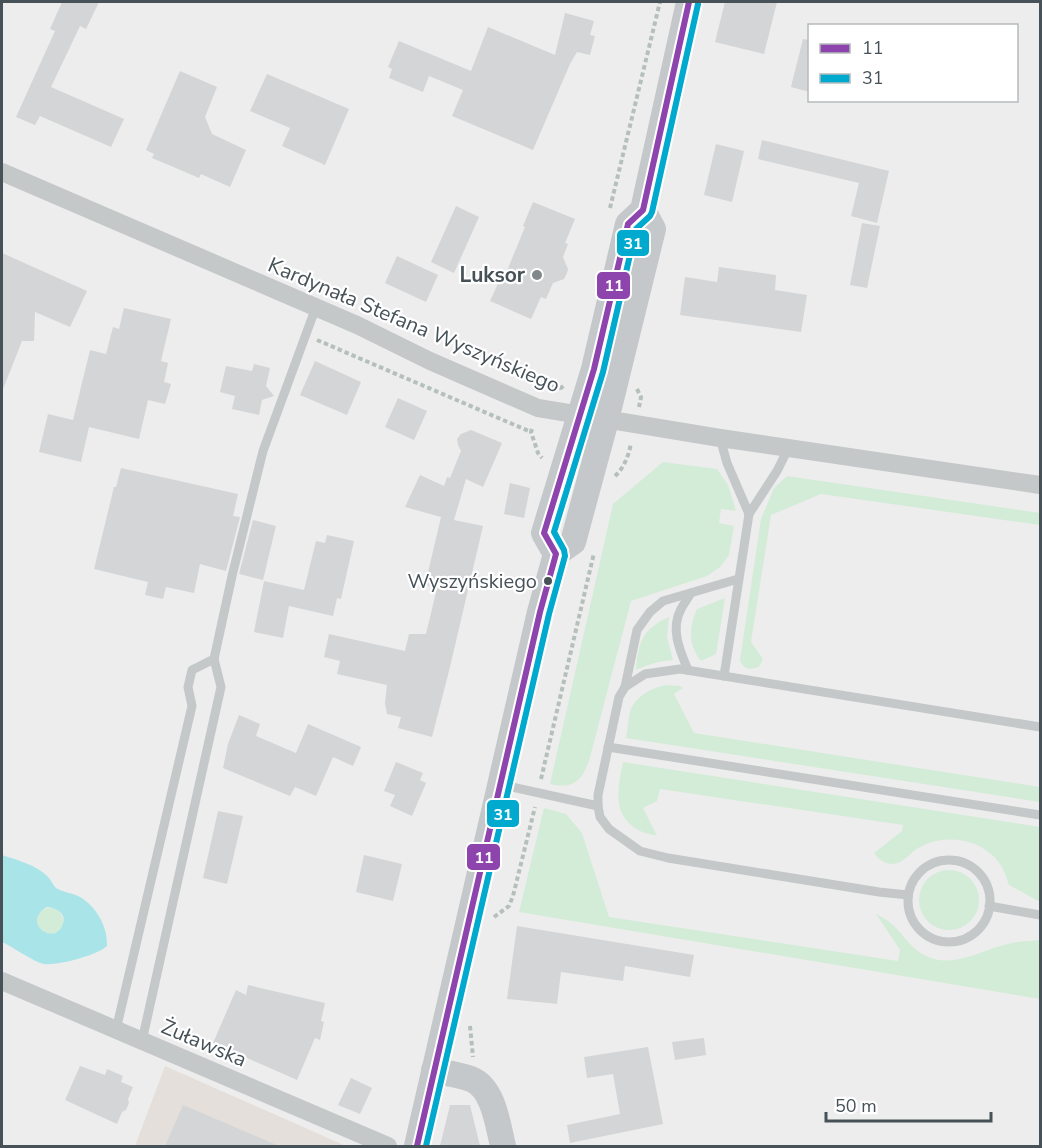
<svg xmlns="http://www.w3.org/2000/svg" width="1042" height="1148" font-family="'Nunito Sans',sans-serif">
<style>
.commercial{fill:#e4dfda}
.green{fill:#d2ecd8}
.water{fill:#a9e5e8;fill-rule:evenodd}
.building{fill:#d4d5d6}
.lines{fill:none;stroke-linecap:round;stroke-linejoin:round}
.path{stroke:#b5c0bb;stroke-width:4;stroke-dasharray:4.5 3;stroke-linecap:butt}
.lane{stroke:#c4c8c9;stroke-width:9}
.street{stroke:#c4c8c9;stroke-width:18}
.secondary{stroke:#c5c8ca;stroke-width:26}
.bus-1-casing{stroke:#fff;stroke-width:10}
.bus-2-casing{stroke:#fff;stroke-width:10}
.bus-1{stroke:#8e44ad;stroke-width:6}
.bus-2{stroke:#00a9ce;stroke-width:6}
.poi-dot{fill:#81888c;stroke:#fff;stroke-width:2}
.bus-dot{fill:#465258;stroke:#fff;stroke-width:2}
.labels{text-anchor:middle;stroke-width:4.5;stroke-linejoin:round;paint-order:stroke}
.bus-label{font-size:20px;fill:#465258;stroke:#fff;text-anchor:end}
.poi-label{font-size:21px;font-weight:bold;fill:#465258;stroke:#fff;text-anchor:end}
.street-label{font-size:21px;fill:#465258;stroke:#fff}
.line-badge{stroke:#fff;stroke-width:2}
.badge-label{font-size:16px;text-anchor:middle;font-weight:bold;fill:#fff}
</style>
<rect width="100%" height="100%" fill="#eeeded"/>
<path class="commercial" d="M165 1066 346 1146H135Z"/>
<g class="green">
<path d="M663 462 717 469 728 485 736 511 721 509 719 523 734 526 729 555 720 567 707 576 631 601 589 761C581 782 573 789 550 784L613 504Z"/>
<path d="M787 476 1040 513V525L821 494 771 515 751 642 763 659 759 667C751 670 743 670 740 660L761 519 774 488Z"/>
<path d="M725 598 716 654 703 660H700C688 644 689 626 697 609Z"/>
<path d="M669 617 667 637 673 660C659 661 649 664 636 670 638 643 643 628 669 617Z"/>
<path d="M666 685 680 686 683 688 674 694 694 733 1040 787V802L626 738C628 729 628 717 631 709 637 695 652 688 666 685Z"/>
<path d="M623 762 1040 827V902L1009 885C1006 876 1003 867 997 860 978 838 945 834 920 847 912 851 906 860 898 863 887 866 880 861 874 853L902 831 903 825 660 789 657 801 643 808 657 836C651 834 643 833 638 830 611 814 618 788 623 762Z"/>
<path d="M544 808 566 814 582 833 609 917 898 961 900 950 876 914C880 916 884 918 888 921 902 931 909 948 926 956 953 969 981 950 1008 944 1018 941 1030 941 1040 940V999L519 912Z"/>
<circle cx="949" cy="900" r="30"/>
<circle cx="50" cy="921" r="13"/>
</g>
<path class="water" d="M2 855C17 860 37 865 48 877 51 880 53 885 56 888 62 892 72 893 78 896 96 905 108 927 107 946 98 955 57 966 44 964 34 962 13 947 2 942ZM47 907C57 908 68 914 62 926 53 946 21 922 47 907Z"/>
<g class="building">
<path d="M62 2H99L86 29 80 26 51 87 124 119 111 147 40 116 35 125 16 117 55 31 50 29Z"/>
<path d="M725 2H777L764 54 715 42Z"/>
<path d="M565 13 594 21 590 35 595 36 590 55 577 52 570 64 533 150 452 116 463 90 429 76 423 92 389 78 392 69 388 67 399 41 471 71 488 27 555 55Z"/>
<path d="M803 39 810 40V92L791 87Z"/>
<path d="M180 71 217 87 205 117 212 134 246 150 230 187 201 174 199 178 171 166 152 158 154 154 146 150Z"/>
<path d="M267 74 349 109 325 165 282 146 290 128 250 111Z"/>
<path d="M762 140 889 171 877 223 851 216 859 183 758 159Z"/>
<path d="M716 144 744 151 732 202 704 195Z"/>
<path d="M533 202 575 219 565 243 568 244 563 257 568 269 567 273 564 279 553 283 546 299 541 297 531 319 490 301 501 277 504 278 525 227 523 226Z"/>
<path d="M456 206 479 217 454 273 431 262Z"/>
<path d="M862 223 880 226 867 288 850 285Z"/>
<path d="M2 253 87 291 70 327 35 312 34 341H22L3 389H2Z"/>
<path d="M397 256 438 275 426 302 385 283Z"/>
<path d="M719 267 776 275 775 290 807 295 801 332 680 315 685 277 717 282Z"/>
<path d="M124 308 171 319 161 361 168 363 164 382 171 384 165 404 148 400 139 439 89 427 81 462 39 452 48 414 73 420 90 350 106 354 113 327 119 329Z"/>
<path d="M315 361 361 382 347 415 300 395Z"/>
<path d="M254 364 270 368 266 386 274 396 262 400 259 415 232 409 235 396 220 392 226 366 252 371Z"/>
<path d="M398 398 427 411 414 440 385 427Z"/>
<path d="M471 430 502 443 483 487 466 479 454 520 483 526 449 671 432 737 398 728 401 717 387 714 385 703 387 685 337 674 340 661 324 657 329 634 405 651 409 634H426L437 588 425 585 441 517 405 507 420 475 444 486 447 477 450 478 461 451 458 445 457 439 461 434Z"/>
<path d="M121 468 238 494 233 516 240 517 226 571 200 564 194 593 166 587 163 599 145 595 148 582 94 569 114 487H116Z"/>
<path d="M510 483 530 488 524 518 504 514Z"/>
<path d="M253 520 276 526 263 580 239 574Z"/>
<path d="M327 535 354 541 341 599 337 598 333 616 289 606 283 638 254 632 264 581 304 590 316 541 325 543Z"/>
<path d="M239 715 260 724 256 736 296 753 308 724 361 747 353 766 333 757 316 796 295 787 290 796 223 768 228 744Z"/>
<path d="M396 762 423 773 420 780 426 783 412 816 390 806 395 795 384 791Z"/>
<path d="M218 811 243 816 227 884 203 878Z"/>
<path d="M364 855 402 864 393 901 356 892Z"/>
<path d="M517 926 694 955 690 977 625 966 623 981 561 972 557 1004 507 999Z"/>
<path d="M248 985 325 1003 321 1021 324 1022 320 1040 315 1038 297 1080 213 1043 236 990 246 995Z"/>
<path d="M704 1038 706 1055 675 1060 672 1042Z"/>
<path d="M648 1047 663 1124 570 1143 567 1125 620 1114 613 1074 587 1078 584 1057Z"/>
<path d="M80 1066 105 1075 107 1069 123 1076 121 1082 133 1087 128 1099 129 1103 126 1110 122 1112 117 1124 65 1100Z"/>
<path d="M351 1078 372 1088 360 1114 338 1105Z"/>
<path d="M183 1105 279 1146H165Z"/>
<path d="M450 1105H470L480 1146H440Z"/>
</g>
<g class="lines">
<g class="path">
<path d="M610 208 660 2"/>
<path d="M317 340 531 432"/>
<path d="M545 384 561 388 565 385"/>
<path d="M637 389 641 397 639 407"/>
<path d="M532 429 531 432 538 453 542 458"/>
<path d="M615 476C624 468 629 455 631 443"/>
<path d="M541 779 594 553"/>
<path d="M494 917 509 906 513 896 535 807"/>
<path d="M470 1026 473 1057"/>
</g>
<g class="lane">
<path d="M720 438 727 463 749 514"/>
<path d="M688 670C680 651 670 629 681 609 684 603 688 598 691 593"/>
<path d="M724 676 749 514 777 471 788 449"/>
<path d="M625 687 637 630 650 612 663 601 738 579"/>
<path d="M608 747 1040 815"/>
<path d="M503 785 598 806"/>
<circle cx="949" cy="901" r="41"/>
<path d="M908 895 879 892 668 858 640 851 609 829 600 817 598 806V795L619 697 625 687 645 674 680 669 1040 727"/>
<path d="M989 906 1040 915"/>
<path d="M116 1030 192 706 188 687 192 670 214 659 232 576 263 451 316 307"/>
<path d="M142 1041 221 687 214 659"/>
</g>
<g class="street">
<path d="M2 172 357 325 430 361 538 408 720 438 1040 485"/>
<path d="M2 981 388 1146"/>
</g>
<g class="secondary">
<path d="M556 554 544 533 594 369 628 224 643 210 689 2"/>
<path d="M434 1070C446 1073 460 1075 471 1079 494 1088 498 1126 503 1146"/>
<path d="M417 1146 540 612 556 554 573 542 606 420 653 229 643 210"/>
</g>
<defs>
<path id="bus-1" d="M417 1146 540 612 556 554 544 533 594 369 628 224 643 210 689 2"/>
<path id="bus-2" d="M426 1146 549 614 565 556 564 550 554 532 603 372 636 229 650 216 652 212 698 4"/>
</defs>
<use href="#bus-1" class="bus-1-casing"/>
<use href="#bus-2" class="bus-2-casing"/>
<use href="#bus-1" class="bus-1"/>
<use href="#bus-2" class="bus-2"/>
</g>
<circle class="poi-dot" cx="537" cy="275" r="6"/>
<circle class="bus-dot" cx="548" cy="581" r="5"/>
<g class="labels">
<g class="bus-label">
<text x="537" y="588">Wyszyńskiego</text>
</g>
<g class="poi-label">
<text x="525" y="282">Luksor</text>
</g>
<g class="street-label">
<text transform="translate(414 325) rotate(23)" y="7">Kardynała Stefana Wyszyńskiego</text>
<text transform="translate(204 1043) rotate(23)" y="7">Żuławska</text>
</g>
</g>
<g class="line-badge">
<rect x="616" y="229" width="34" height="28" rx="6" fill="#00a9ce"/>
<rect x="596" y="271" width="35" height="29" rx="6" fill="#8e44ad"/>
<rect x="486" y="799" width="34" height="29" rx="6" fill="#00a9ce"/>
<rect x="466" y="843" width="35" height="28" rx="6" fill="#8e44ad"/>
</g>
<g class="badge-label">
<text x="633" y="249">31</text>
<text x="614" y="291">11</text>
<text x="503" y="820">31</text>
<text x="484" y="863">11</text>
</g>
<rect width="1042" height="1148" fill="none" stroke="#465258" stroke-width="6"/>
<rect x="808" y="24" width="210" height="78" fill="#ffffff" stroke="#b5babc" stroke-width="1.5"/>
<rect x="820" y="44" width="30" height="9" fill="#8e44ad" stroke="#b5babc" stroke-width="1.5"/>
<text x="862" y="54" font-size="18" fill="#465258">11</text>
<rect x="820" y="74" width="30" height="9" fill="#00a9ce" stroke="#b5babc" stroke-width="1.5"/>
<text x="862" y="84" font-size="18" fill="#465258">31</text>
<path d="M826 1112v9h165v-9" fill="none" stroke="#465258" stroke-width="3"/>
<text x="835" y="1112" font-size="18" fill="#465258" stroke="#ffffff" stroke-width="4.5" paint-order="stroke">50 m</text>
</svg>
